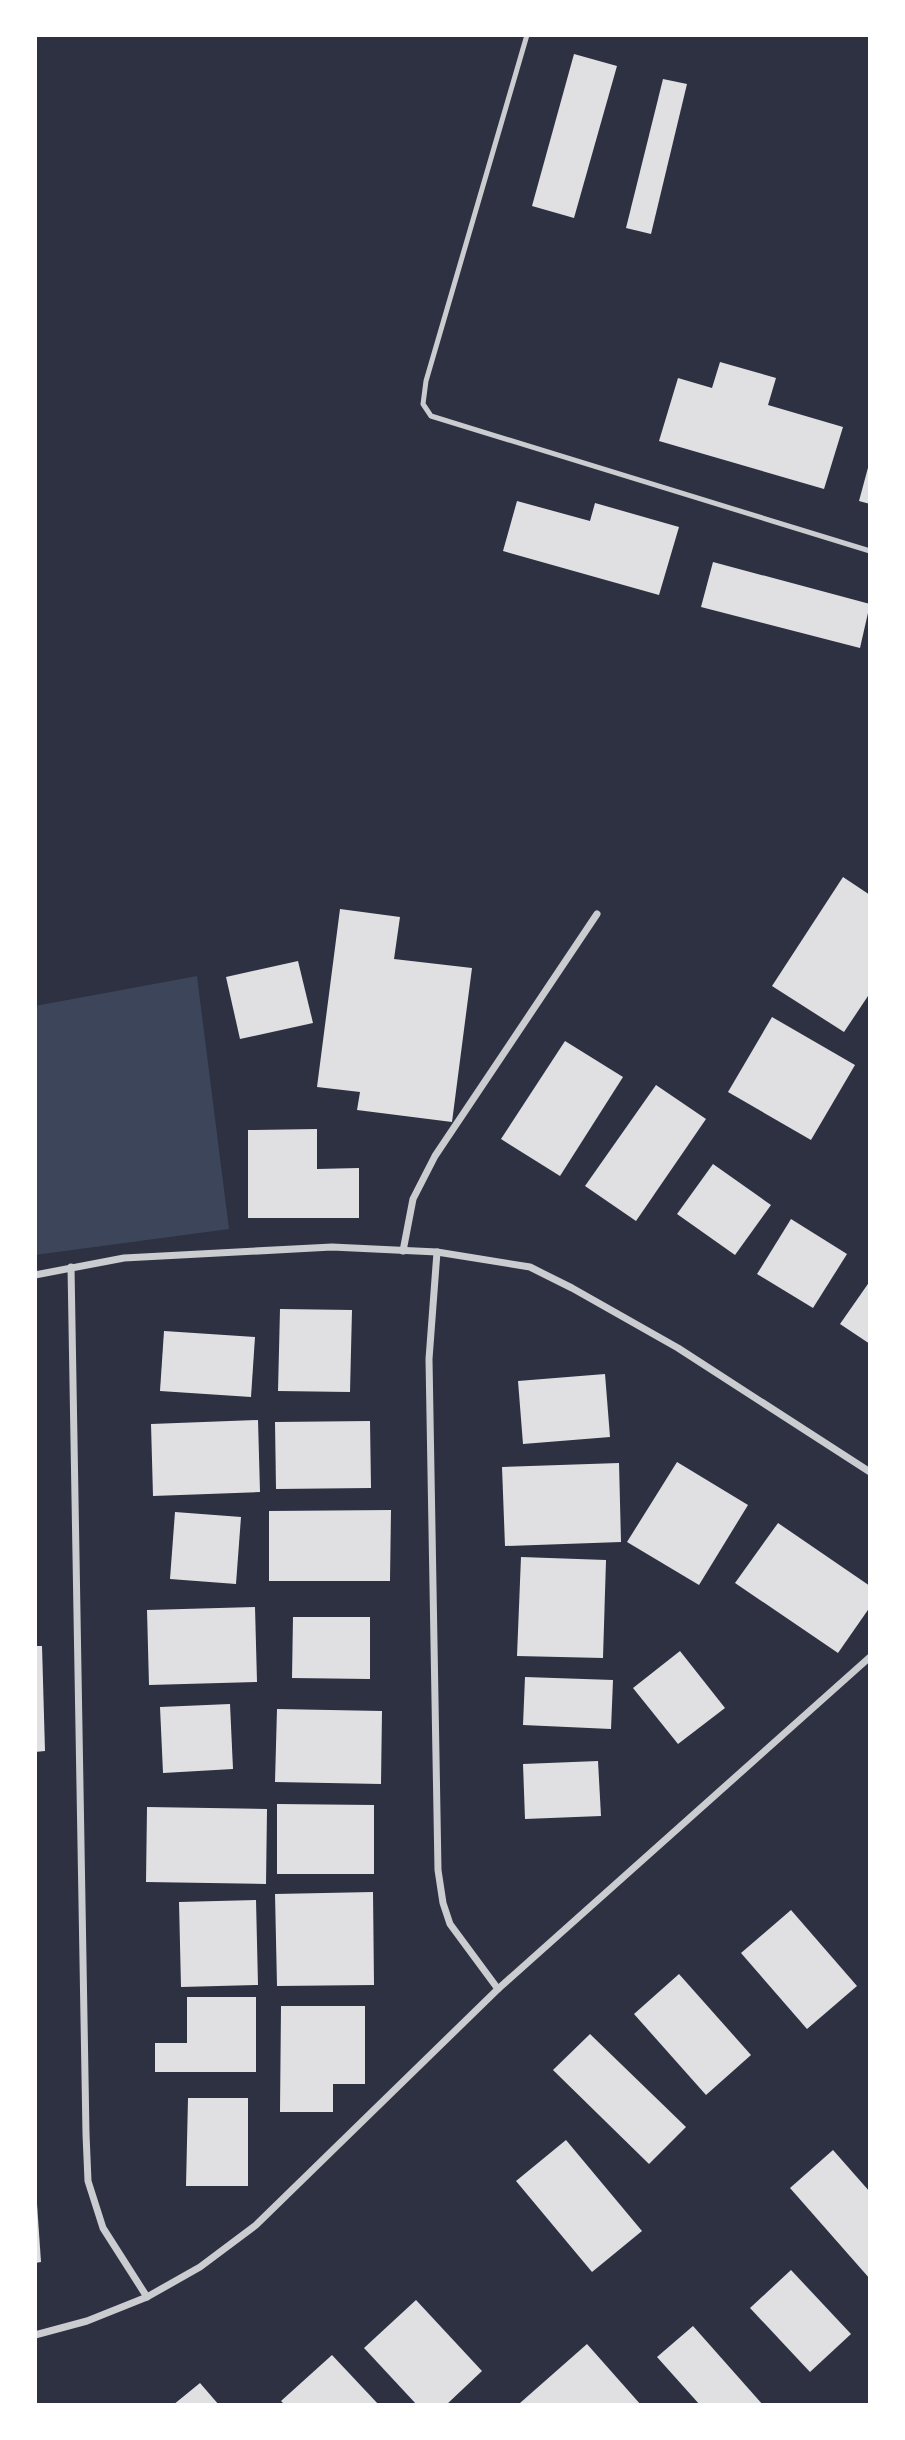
<svg xmlns="http://www.w3.org/2000/svg" width="905" height="2440" font-family="Commissioner,sans-serif">
<style>
.green{fill:#3c4559}
.building{fill:#e0e0e3}
.lines{fill:none;stroke-linecap:round;stroke-linejoin:round}
.service{stroke:#caccd0;stroke-width:5}
.minor{stroke:#caccd0;stroke-width:7}
</style>
<rect width="100%" height="100%" fill="#2d3142"/>
<path class="green" d="M197 976 229 1229 35 1255V1006Z"/>
<g class="building">
<path d="M574 54 617 66 574 218 532 206Z"/>
<path d="M663 79 687 84 651 234 626 228Z"/>
<path d="M720 362 776 378 768 405 843 427 824 489 659 441 678 378 712 388Z"/>
<path d="M869 464 870 465V504L859 501Z"/>
<path d="M517 501 590 521 595 503 679 527 659 595 503 551Z"/>
<path d="M713 562 870 604 860 648 701 607Z"/>
<path d="M843 877 870 895V993L844 1032 772 986Z"/>
<path d="M340 909 400 917 394 959 472 968 452 1122 357 1110 360 1092 317 1087Z"/>
<path d="M298 961 313 1023 240 1039 226 977Z"/>
<path d="M772 1017 855 1065 811 1140 728 1092Z"/>
<path d="M565 1041 623 1077 560 1176 501 1139Z"/>
<path d="M656 1085 706 1119 636 1221 585 1186Z"/>
<path d="M317 1129V1169L359 1168V1218H248V1130Z"/>
<path d="M713 1164 771 1205 735 1255 677 1214Z"/>
<path d="M791 1219 847 1254 813 1308 757 1274Z"/>
<path d="M870 1281V1344L840 1324Z"/>
<path d="M280 1309 352 1310 350 1392 278 1391Z"/>
<path d="M164 1331 255 1337 251 1397 160 1391Z"/>
<path d="M605 1374 610 1437 523 1444 518 1381Z"/>
<path d="M258 1420 260 1492 153 1496 151 1424Z"/>
<path d="M370 1421 371 1488 276 1489 275 1422Z"/>
<path d="M677 1462 748 1505 699 1585 627 1542Z"/>
<path d="M619 1463 621 1542 505 1546 502 1467Z"/>
<path d="M391 1510 390 1581H269V1511Z"/>
<path d="M175 1512 241 1517 236 1584 170 1579Z"/>
<path d="M778 1523 870 1586V1607L838 1653 735 1583Z"/>
<path d="M521 1557 606 1560 603 1658 517 1656Z"/>
<path d="M255 1607 257 1682 149 1685 147 1610Z"/>
<path d="M293 1617H370V1679L292 1678Z"/>
<path d="M35 1646H42L45 1751 35 1752Z"/>
<path d="M680 1651 725 1708 678 1744 633 1688Z"/>
<path d="M525 1677 613 1680 611 1729 523 1725Z"/>
<path d="M230 1704 233 1769 163 1773 160 1707Z"/>
<path d="M277 1709 382 1711 381 1784 275 1782Z"/>
<path d="M598 1761 601 1816 525 1819 523 1764Z"/>
<path d="M277 1804 374 1805V1874H277Z"/>
<path d="M147 1807 267 1809 266 1884 146 1882Z"/>
<path d="M373 1892 374 1985 277 1986 275 1894Z"/>
<path d="M256 1900 258 1985 181 1987 179 1902Z"/>
<path d="M791 1910 857 1986 807 2029 741 1953Z"/>
<path d="M679 1974 751 2055 706 2095 634 2014Z"/>
<path d="M187 1997H256V2072H155V2043H187Z"/>
<path d="M281 2006H365V2084H333V2112H280Z"/>
<path d="M590 2034 686 2127 649 2164 553 2070Z"/>
<path d="M188 2098H248V2186H186Z"/>
<path d="M566 2140 642 2231 592 2272 516 2181Z"/>
<path d="M833 2150 870 2192V2279L790 2188Z"/>
<path d="M35 2204H37L41 2262 35 2263Z"/>
<path d="M791 2270 851 2334 810 2372 750 2308Z"/>
<path d="M416 2300 482 2371 446 2405H417L364 2348Z"/>
<path d="M693 2326 763 2405H700L657 2357Z"/>
<path d="M587 2344 641 2405H523L520 2403Z"/>
<path d="M332 2355 379 2405H285L281 2401Z"/>
<path d="M200 2383 219 2405H173Z"/>
</g>
<g class="lines">
<path class="service" d="M527 35 426 381 423 404 431 416 870 551"/>
<g class="minor">
<path d="M403 1251 413 1199 435 1156 597 914"/>
<path d="M437 1252 429 1359 438 1870 443 1903 450 1924 498 1989"/>
<path d="M71 1267 86 2134 88 2181 103 2228 147 2297"/>
<path d="M35 1275 124 1258 332 1247 437 1252 530 1267 572 1288 678 1348 870 1472"/>
<path d="M35 2335 87 2321 147 2297 200 2267 256 2225 498 1989 870 1657"/>
</g>
</g>
<rect width="905" height="2440" fill="none" stroke="#ffffff" stroke-width="74"/>
</svg>
